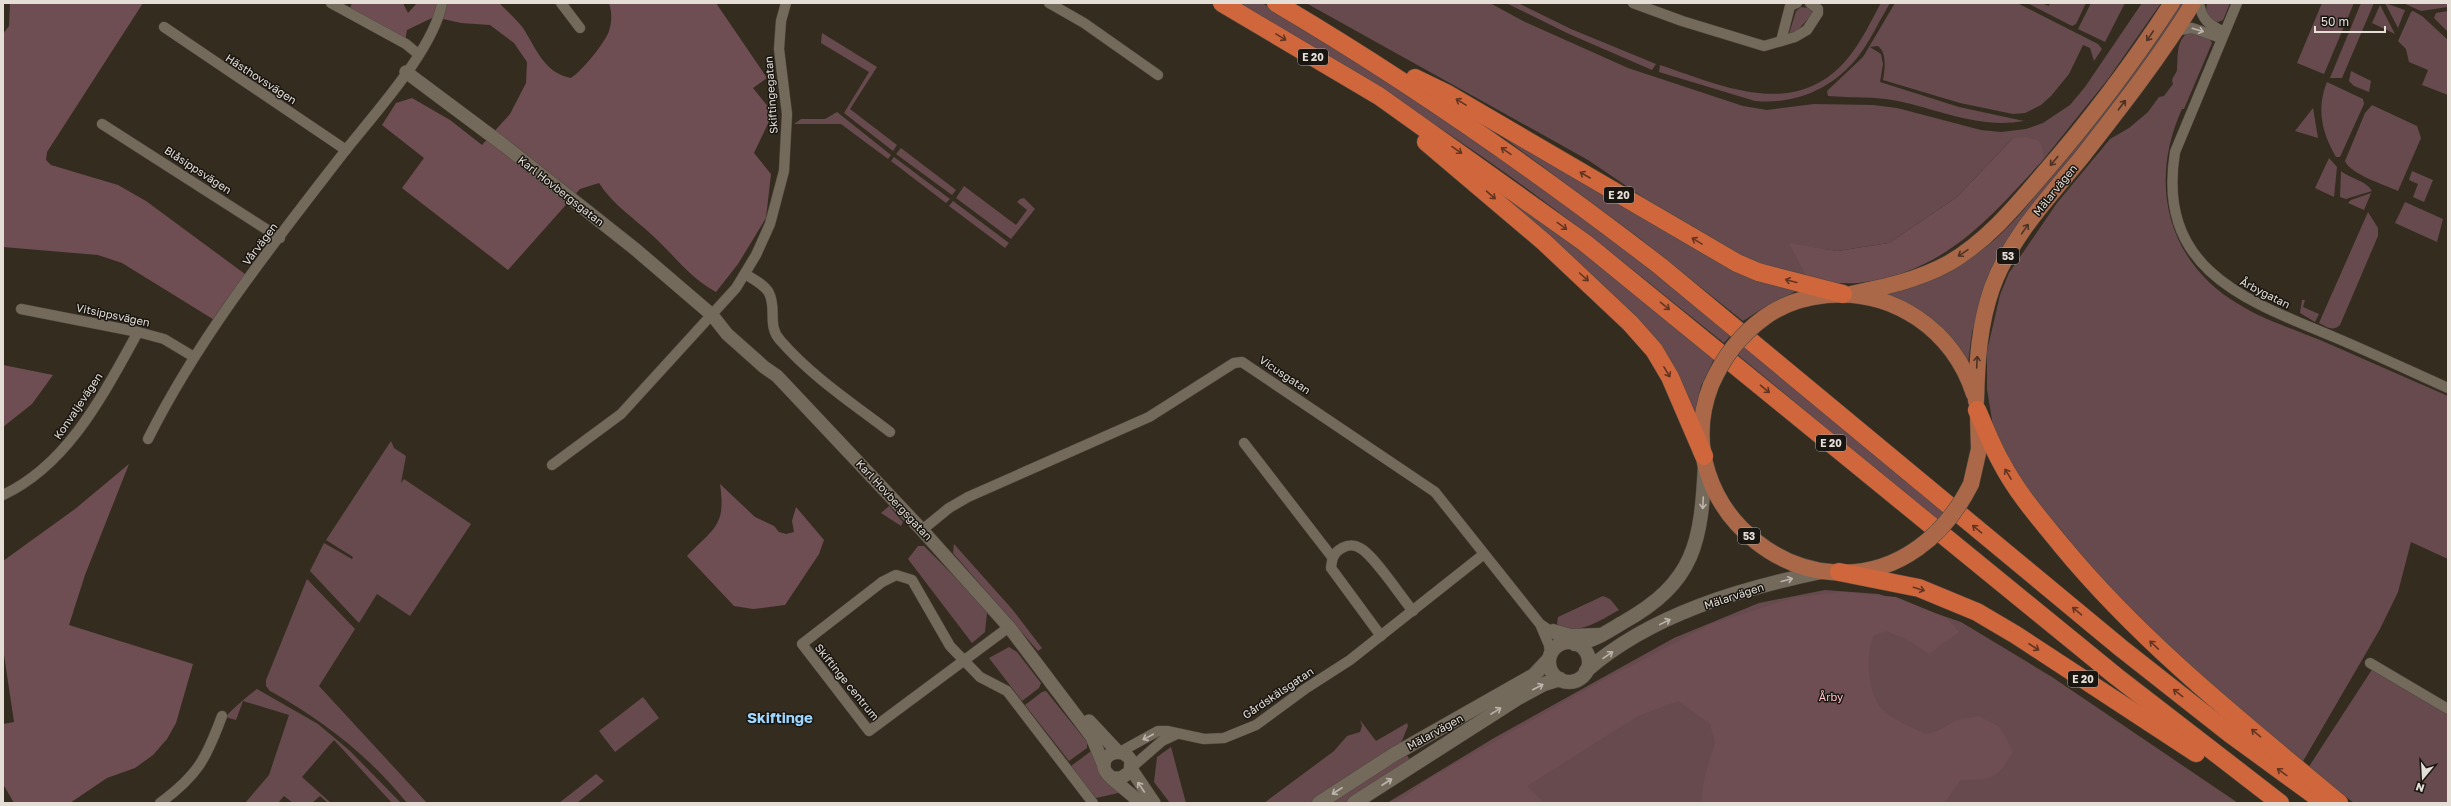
<svg xmlns="http://www.w3.org/2000/svg" width="2451" height="806" font-family="'Golos Text',sans-serif">
<style>
.green{fill:#664a4e}
.forest{fill:#6e4e53}
.lines{fill:none;stroke-linecap:round;stroke-linejoin:round}
.minor-casing{stroke:#50493f;stroke-width:11}
.tertiary-casing{stroke:#50493f;stroke-width:14}
.secondary-casing{stroke:#50493f;stroke-width:15}
.primary-casing{stroke:#50493f;stroke-width:17}
.motorway-casing{stroke:#50493f;stroke-width:19}
.minor{stroke:#746a5c;stroke-width:10}
.tertiary{stroke:#746a5c;stroke-width:13}
.secondary{stroke:#746a5c;stroke-width:14}
.primary{stroke:#ab6849;stroke-width:16}
.motorway{stroke:#d0663c;stroke-width:18}
.primary-bridge-casing{stroke:#50493f;stroke-width:17;stroke-linecap:butt}
.primary-bridge{stroke:#ab6849;stroke-width:16}
.oneway{stroke:#bdb5ac}
.oneway2{stroke:#4c3224}
.oneway3{stroke:#623522}
.labels{text-anchor:middle;stroke-width:3;stroke-linejoin:round;paint-order:stroke}
.shield{fill:#191510;stroke:#a7a29b;stroke-width:1}
.shield-label{font-size:10px;font-weight:bold;fill:#e4ded7}
.street-label{font-size:11px;fill:#e4ded7;stroke:#191510}
.park-label{font-size:11px;fill:#ffc0c9;stroke:#191510}
.district-label{font-size:15px;font-weight:bold;fill:#9fd6fe;stroke:#191510}
</style>
<rect width="100%" height="100%" fill="#352c20"/>
<g class="green">
<path d="M1238 3H1262C1428 98 1583 214 1731 335L1724 343C1653 286 1582 228 1508 175 1421 112 1329 58 1238 3Z"/>
<path d="M1306 3H1490L1523 21 1628 68 1743 106 1767 110 1814 104 1873 105 1897 108 1981 130 2001 132 2026 129 2043 123 2070 105 2085 87 2142 3H2161L2108 79 2043 160V150L2012 139 1957 197 1889 243 1837 251 1790 244 1807 280 1761 267 1656 206 1588 160Z"/>
<path d="M1506 3H1518L1571 29 1656 64 1652 70 1569 34Z"/>
<path d="M1881 3H1890C1879 21 1870 42 1857 58 1832 89 1794 105 1755 101L1659 72 1660 65C1723 86 1796 121 1848 58 1862 41 1871 21 1881 3Z"/>
<path d="M1895 3H2017L2098 44 2102 49 2094 61 2090 48 2083 45 2069 74 2051 96 2041 105 2025 113 2013 114 1960 103 1883 80C1885 69 1887 53 1878 46L1870 47 1881 54 1883 64 1880 82 1959 107 2024 121C1980 129 1940 110 1898 101 1875 96 1851 98 1828 96L1827 91 1863 57Z"/>
<path d="M2027 3H2041L2049 6 2050 3H2086L2076 24 2072 26Z"/>
<path d="M2091 3H2125L2105 42 2078 29Z"/>
<path d="M2180 3H2186L2176 19 1986 284 1972 332 1968 363 1887 297 1889 294C1922 286 1951 271 1979 252 2009 231 2031 200 2054 173 2099 119 2143 64 2180 3Z"/>
<path d="M2207 3H2230L2223 20 2218 22 2212 21 2206 12Z"/>
<path d="M2322 3H2354L2324 74 2297 63Z"/>
<path d="M2361 3H2374L2342 78H2330Z"/>
<path d="M2385 3 2405 10 2398 28Z"/>
<path d="M2403 3H2448V7L2421 11Z"/>
<path d="M2380 5 2395 34 2372 23Z"/>
<path d="M1801 7 1809 8 1813 13 1798 30 1789 34 1796 11Z"/>
<path d="M2413 11 2422 16 2448 40V95L2422 85 2428 70 2409 62 2406 49 2398 41 2411 12Z"/>
<path d="M2448 11V32L2434 18 2436 13Z"/>
<path d="M2189 32 2209 38 2212 43 2184 109H2182C2148 183 2167 263 2240 305 2264 320 2294 329 2320 340 2363 359 2405 377 2448 396V559L2411 542 2398 592 2380 629 2302 763 2177 658 2079 557 2011 467 1993 426 1987 389V351L2000 295 2009 273 2057 203 2110 139 2129 128 2148 112 2159 97 2164 96 2173 84C2170 78 2176 75 2177 70 2178 56 2176 40 2189 32Z"/>
<path d="M822 33 877 67 850 109 897 145 893 151 844 113 869 72 821 43Z"/>
<path d="M2351 71 2371 81 2369 92 2354 86 2349 81Z"/>
<path d="M2327 82 2363 99 2364 104 2340 157H2336C2322 133 2316 109 2327 82Z"/>
<path d="M2372 105 2417 126 2421 138 2398 191C2385 185 2350 174 2345 161L2365 113Z"/>
<path d="M2313 108 2318 138 2295 131Z"/>
<path d="M837 112 891 155 888 159 841 124H794L801 119H825Z"/>
<path d="M1477 118 1798 290 1760 310 1743 321 1639 238Z"/>
<path d="M901 148 956 190 952 195 896 154Z"/>
<path d="M894 157 950 199 946 203 891 161Z"/>
<path d="M2329 158 2337 167 2334 197 2315 188Z"/>
<path d="M2341 171C2349 178 2367 181 2372 191L2346 199 2340 197Z"/>
<path d="M2412 171 2433 180 2424 202 2413 197 2418 184 2409 180Z"/>
<path d="M1479 176 1563 236 1715 357 1701 386 1695 411 1651 334 1626 307 1556 242Z"/>
<path d="M964 186 1016 225 1027 210 1017 202 1020 199 1024 198 1035 209 1011 239 956 198Z"/>
<path d="M2371 193 2364 210 2348 203 2351 200Z"/>
<path d="M953 201 1009 243 1005 248 949 206Z"/>
<path d="M2405 202 2443 219 2437 242 2395 223Z"/>
<path d="M2368 212 2378 228V236L2340 325C2333 332 2327 327 2319 323Z"/>
<path d="M2302 300H2305L2303 307 2319 314 2315 322 2300 313Z"/>
<path d="M1745 344 1947 513 1939 522 1737 354Z"/>
<path d="M391 441 394 448 406 456 401 483 404 479 471 524 410 616 377 594 359 623 310 571 324 543 352 559 353 557 326 540Z"/>
<path d="M889 506 903 522 901 526 881 513Z"/>
<path d="M954 544 1012 609 1042 648 1038 651 953 553Z"/>
<path d="M918 546H924L971 593 987 613 985 632 972 643 908 559Z"/>
<path d="M307 579 355 629 319 686 427 803H407C369 756 323 720 270 691L266 686V680Z"/>
<path d="M1825 590 1879 594 1961 622 2052 677 2238 803H1387L1494 738 1674 638 1759 603Z"/>
<path d="M1603 596 1610 599 1619 610C1602 619 1576 638 1557 624L1558 617Z"/>
<path d="M1009 647 1017 652 1041 683 1039 688 1022 701 989 658Z"/>
<path d="M2373 668 2448 714V803H2354L2308 768Z"/>
<path d="M257 689 318 724 350 751 401 803H392L334 740 302 777 331 803H328L320 796 312 803H293L284 796 278 803H245L269 775 289 715 243 701 236 720 225 717C235 707 246 697 257 689Z"/>
<path d="M1046 691 1087 742V748L1069 761 1025 705 1042 692Z"/>
<path d="M643 697 659 718 615 752 599 731Z"/>
<path d="M1360 720 1376 741 1407 723 1408 726 1401 743 1310 803H1264L1334 751 1347 736 1360 732 1362 726Z"/>
<path d="M1171 747 1186 803H1170L1154 782 1157 757Z"/>
<path d="M1094 749 1101 777 1123 792 1096 798 1071 766Z"/>
<path d="M1405 752 1410 760 1345 803H1328Z"/>
<path d="M596 774 604 781 577 803H559Z"/>
</g>
<g class="forest">
<path d="M10 3H143L47 152 46 160 51 165 118 185 146 201 249 277 216 321 122 263 98 255 3 247V34L9 26Z"/>
<path d="M352 3H403L408 13 417 3H499C507 11 516 19 523 28 536 48 544 73 571 78 581 72 605 43 609 31 612 22 612 12 609 3H716L767 78 753 88 773 113 754 153 771 174 766 218 738 264 716 292C689 277 674 255 652 235 634 218 612 204 599 183L580 189 508 270 402 188 424 158 382 125 396 103 412 98 450 120 482 145 510 114 526 83 527 62 514 43 490 25 461 23 434 17 407 30 404 47 346 17Z"/>
<path d="M2026 137 2039 141 2043 150V160C1990 218 1943 274 1858 283 1841 284 1824 282 1807 280L1789 243 1837 251 1889 243 1957 197 2012 139Z"/>
<path d="M3 365 53 375 32 404 3 427Z"/>
<path d="M129 464 85 575 69 625 193 664 176 723 167 739 153 755 135 768 107 778 70 803H14L3 784V724L14 722 3 648V561L75 509Z"/>
<path d="M720 484 755 517 774 526 779 532 786 534 794 532 792 521 796 507 824 540 819 554 785 605 753 609 734 606 687 556C715 527 726 526 720 484Z"/>
<path d="M1844 592 1896 597 1947 618 1959 632 1929 654 1906 639 1886 631 1873 636C1865 659 1867 702 1890 716 1901 723 1914 728 1926 734L1939 730 1957 720 1979 716 2000 727 2013 751C1998 779 1992 780 1961 780L1944 803H1701L1704 779 1715 743 1710 724 1678 701 1638 716 1527 786 1544 803H1395L1432 777 1598 683 1711 624 1796 597Z"/>
</g>
<g class="lines">
<defs>
<g id="minor">
<path d="M331 3 406 44 418 54"/>
<path d="M561 3 580 28"/>
<path d="M1049 3 1084 23 1158 75"/>
<path d="M1633 3 1682 21 1764 46 1795 37 1807 30 1818 13V9L1810 3"/>
<path d="M2199 3C2202 20 2209 25 2224 32"/>
<path d="M2237 3 2175 152C2156 270 2245 300 2334 337 2372 353 2410 371 2448 388"/>
<path d="M164 27 346 150"/>
<path d="M2174 31 2192 28 2221 38"/>
<path d="M1781 41 1789 10 1790 6 1797 3"/>
<path d="M102 124 280 238"/>
<path d="M745 274C753 279 765 285 769 293 777 308 767 326 780 340 811 376 852 403 890 432"/>
<path d="M21 309 138 332 164 339 194 357"/>
<path d="M148 439C200 335 274 243 345 151 375 113 434 49 442 3"/>
<path d="M1244 443 1332 557"/>
<path d="M552 465 621 414 736 288 756 255 770 224 784 171 787 114 779 49 781 21 786 3"/>
<path d="M3 495C69 464 104 393 138 332"/>
<path d="M922 530 949 508 968 497 1149 417 1234 363 1242 362 1435 492 1540 624 1568 643"/>
<path d="M1541 626 1549 645 1550 656"/>
<path d="M1009 627 869 731 802 644 882 582 896 575 912 580 950 646 980 677 1007 691 1093 803"/>
<path d="M1553 629 1571 634 1600 633"/>
<path d="M1381 636 1331 568C1332 559 1333 553 1342 548 1348 545 1353 544 1360 548 1374 555 1401 597 1413 611"/>
<path d="M2370 663 2448 709"/>
<path d="M1120 752 1158 731H1167L1204 739 1224 738 1256 725 1305 689 1350 660 1484 554"/>
<path d="M1131 768 1162 741 1177 734"/>
<path d="M160 803C198 775 206 759 222 716"/>
</g>
<g id="tertiary">
<path d="M406 72 505 146 635 249 712 315 727 334 764 367 777 376 922 530 1009 627 1092 737 1104 766"/>
<path d="M1089 721 1118 752"/>
<path d="M1131 769 1154 803"/>
<path d="M1113 778H1121L1130 772 1131 761C1124 747 1102 751 1104 768 1106 777 1132 793 1140 803"/>
</g>
<g id="secondary">
<circle cx="1569" cy="662" r="20"/>
<path d="M1575 644C1592 642 1607 632 1622 623 1696 582 1701 542 1705 464"/>
<path d="M1586 671C1651 614 1742 588 1826 571"/>
<path d="M1319 803 1393 755 1534 675 1549 659"/>
<path d="M1354 803 1518 698 1544 684 1560 679"/>
</g>
<g id="primary">
<path d="M1851 294C1885 287 1918 280 1949 263 1987 241 2015 207 2043 174 2090 120 2133 63 2172 3"/>
<path d="M1765 317C1783 304 1805 297 1827 295 1894 289 1953 330 1974 394"/>
<path d="M1711 385C1663 508 1810 625 1918 548"/>
<path d="M1976 401C1977 362 1979 325 1992 288 2010 238 2048 198 2081 158 2120 108 2160 57 2193 3"/>
<path d="M1971 484 1979 449 1978 416"/>
</g>
<g id="motorway">
<path d="M1222 3 1379 96 1585 243 2117 677 2280 803"/>
<path d="M1276 3C1410 82 1537 171 1660 266L2121 648 2229 733 2325 803"/>
<path d="M1415 78 1446 93 1737 263 1758 272 1843 294"/>
<path d="M1426 142 1544 242 1630 323 1654 350 1670 377 1704 456"/>
<path d="M1977 410C1985 428 1992 446 2001 462 2017 493 2040 519 2062 546 2142 643 2242 722 2339 803"/>
<path d="M1839 572 1919 588 1977 612 2016 635 2196 753"/>
</g>
</defs>
<use href="#minor" class="minor-casing"/>
<use href="#tertiary" class="tertiary-casing"/>
<use href="#secondary" class="secondary-casing"/>
<use href="#primary" class="primary-casing"/>
<use href="#motorway" class="motorway-casing"/>
<use href="#minor" class="minor"/>
<use href="#tertiary" class="tertiary"/>
<use href="#secondary" class="secondary"/>
<use href="#primary" class="primary"/>
<use href="#motorway" class="motorway"/>
<defs>
<g id="primary-bridge">
<path d="M1711 385C1724 356 1740 335 1765 317"/>
<path d="M1918 548C1942 531 1958 510 1971 484"/>
</g>
</defs>
<use href="#primary-bridge" class="primary-bridge-casing"/>
<use href="#primary-bridge" class="primary-bridge"/>
</g>
<defs><path id="oneway-shaft" d="M-6 0H5M1.5-3L5.5 0L1.5 3" fill="none" stroke-width="1.6" stroke-linecap="round" stroke-linejoin="round"/></defs>
<g class="oneway">
<use href="#oneway-shaft" transform="translate(2198 30) rotate(17)"/>
<use href="#oneway-shaft" transform="translate(1703 503) rotate(93)"/>
<use href="#oneway-shaft" transform="translate(1787 580) rotate(-15)"/>
<use href="#oneway-shaft" transform="translate(1665 622) rotate(-26)"/>
<use href="#oneway-shaft" transform="translate(1608 655) rotate(-35)"/>
<use href="#oneway-shaft" transform="translate(1538 687) rotate(-27)"/>
<use href="#oneway-shaft" transform="translate(1496 711) rotate(-32)"/>
<use href="#oneway-shaft" transform="translate(1148 737) rotate(152)"/>
<use href="#oneway-shaft" transform="translate(1387 782) rotate(-33)"/>
<use href="#oneway-shaft" transform="translate(1141 787) rotate(-124)"/>
<use href="#oneway-shaft" transform="translate(1337 791) rotate(147)"/>
</g>
<g class="oneway2">
<use href="#oneway-shaft" transform="translate(2150 36) rotate(124)"/>
<use href="#oneway-shaft" transform="translate(2122 105) rotate(-53)"/>
<use href="#oneway-shaft" transform="translate(2054 161) rotate(130)"/>
<use href="#oneway-shaft" transform="translate(2025 229) rotate(-55)"/>
<use href="#oneway-shaft" transform="translate(1963 253) rotate(146)"/>
<use href="#oneway-shaft" transform="translate(1977 362) rotate(-87)"/>
</g>
<g class="oneway3">
<use href="#oneway-shaft" transform="translate(1281 37) rotate(31)"/>
<use href="#oneway-shaft" transform="translate(1461 102) rotate(-149)"/>
<use href="#oneway-shaft" transform="translate(1457 150) rotate(35)"/>
<use href="#oneway-shaft" transform="translate(1506 151) rotate(-145)"/>
<use href="#oneway-shaft" transform="translate(1585 175) rotate(-150)"/>
<use href="#oneway-shaft" transform="translate(1491 195) rotate(41)"/>
<use href="#oneway-shaft" transform="translate(1562 226) rotate(36)"/>
<use href="#oneway-shaft" transform="translate(1697 241) rotate(-149)"/>
<use href="#oneway-shaft" transform="translate(1584 277) rotate(42)"/>
<use href="#oneway-shaft" transform="translate(1791 281) rotate(-165)"/>
<use href="#oneway-shaft" transform="translate(1665 306) rotate(39)"/>
<use href="#oneway-shaft" transform="translate(1667 372) rotate(59)"/>
<use href="#oneway-shaft" transform="translate(1765 389) rotate(39)"/>
<use href="#oneway-shaft" transform="translate(2008 474) rotate(-122)"/>
<use href="#oneway-shaft" transform="translate(1977 529) rotate(-140)"/>
<use href="#oneway-shaft" transform="translate(1919 589) rotate(17)"/>
<use href="#oneway-shaft" transform="translate(2077 611) rotate(-140)"/>
<use href="#oneway-shaft" transform="translate(2154 645) rotate(-136)"/>
<use href="#oneway-shaft" transform="translate(2034 647) rotate(33)"/>
<use href="#oneway-shaft" transform="translate(2178 693) rotate(-142)"/>
<use href="#oneway-shaft" transform="translate(2256 733) rotate(-140)"/>
<use href="#oneway-shaft" transform="translate(2282 772) rotate(-144)"/>
</g>
<g class="labels">
<g class="shield">
<rect x="1298" y="49" width="30" height="16" rx="3"/>
<rect x="1604" y="187" width="30" height="16" rx="3"/>
<rect x="1997" y="248" width="22" height="16" rx="3"/>
<rect x="1816" y="435" width="30" height="16" rx="3"/>
<rect x="1738" y="528" width="22" height="16" rx="3"/>
<rect x="2068" y="671" width="30" height="16" rx="3"/>
</g>
<g class="shield-label">
<text x="1313" y="61">E 20</text>
<text x="1619" y="199">E 20</text>
<text x="2008" y="260">53</text>
<text x="1831" y="447">E 20</text>
<text x="1749" y="540">53</text>
<text x="2083" y="683">E 20</text>
</g>
<g class="street-label">
<text transform="translate(261 79) rotate(33)" y="4">Hästhovsvägen</text>
<text transform="translate(771 95) rotate(-94)" y="4">Skiftingegatan</text>
<text transform="translate(198 170) rotate(33)" y="4">Blåsippsvägen</text>
<text transform="translate(2055 190) rotate(-51)" y="4">Mälarvägen</text>
<text transform="translate(561 191) rotate(38)" y="4">Karl Hovbergsgatan</text>
<text transform="translate(260 244) rotate(-53)" y="4">Vårvägen</text>
<text transform="translate(2265 293) rotate(27)" y="4">Årbygatan</text>
<text transform="translate(113 315) rotate(12)" y="4">Vitsippsvägen</text>
<text transform="translate(1285 375) rotate(34)" y="4">Vicusgatan</text>
<text transform="translate(78 406) rotate(-56)" y="4">Konvaljevägen</text>
<text transform="translate(894 500) rotate(47)" y="4">Karl Hovbergsgatan</text>
<text transform="translate(1734 596) rotate(-18)" y="4">Mälarvägen</text>
<text transform="translate(847 682) rotate(51)" y="4">Skiftinge centrum</text>
<text transform="translate(1278 693) rotate(-34)" y="4">Gårdskälsgatan</text>
<text transform="translate(1435 732) rotate(-29)" y="4">Mälarvägen</text>
</g>
<g class="park-label">
<text x="1831" y="701">Årby</text>
</g>
<g class="district-label">
<text x="780" y="723">Skiftinge</text>
</g>
</g>
<rect width="2451" height="806" fill="none" stroke="#e4ded7" stroke-width="8"/>
<g transform="translate(2423 778) rotate(198)" stroke="#191510" stroke-width="3" paint-order="stroke">
<path d="M0-3L7 15L0 10L-7 15Z" fill="#e4ded7"/>
<text y="-6" font-size="11" font-weight="bold" text-anchor="middle" fill="#e4ded7">N</text>
</g>
<path d="M2315 26v6h70v-6" fill="none" stroke="#e4ded7" stroke-width="2"/>
<text x="2321" y="26" font-size="12" fill="#e4ded7" stroke="#191510" stroke-width="3" paint-order="stroke">50 m</text>
</svg>
